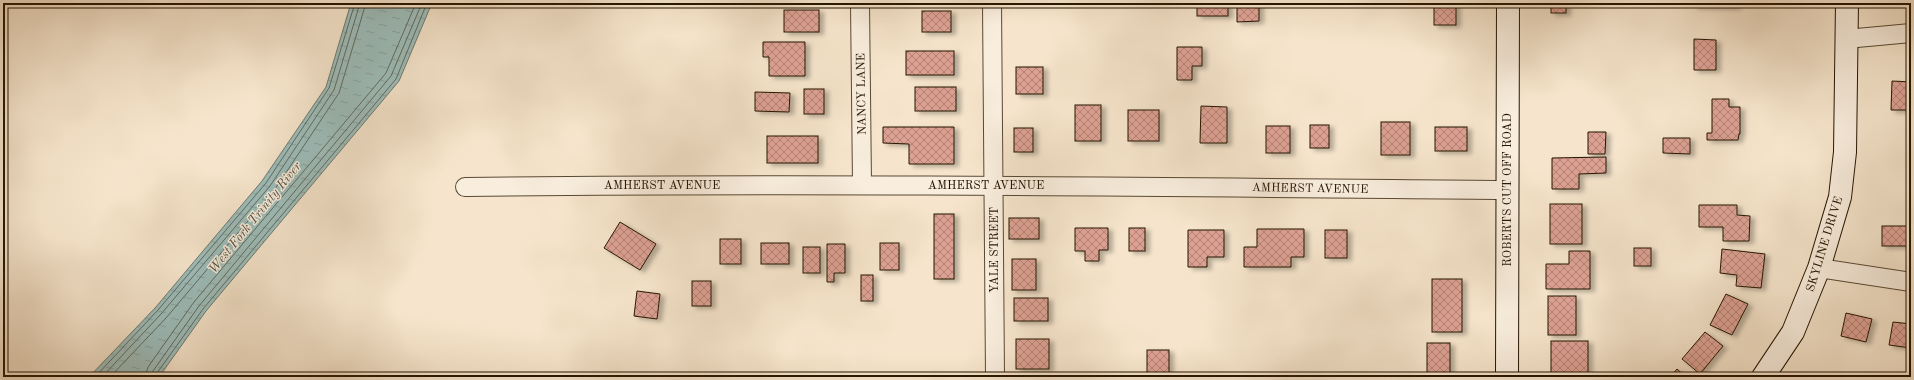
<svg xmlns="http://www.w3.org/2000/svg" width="1914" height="380" font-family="'Old Standard TT',serif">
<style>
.water{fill:url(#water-ripples);stroke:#6d7a71}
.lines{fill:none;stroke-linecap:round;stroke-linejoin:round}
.shore{stroke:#616a5e;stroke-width:1}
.building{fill:url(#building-cross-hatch);stroke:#251500;filter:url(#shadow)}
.street-casing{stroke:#594933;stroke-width:20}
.secondary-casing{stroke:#251500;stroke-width:24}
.street{stroke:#f9eede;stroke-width:18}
.secondary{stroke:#f9eede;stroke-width:22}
.labels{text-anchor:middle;stroke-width:3;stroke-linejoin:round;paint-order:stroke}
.street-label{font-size:12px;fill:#251500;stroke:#f9eede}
.water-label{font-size:13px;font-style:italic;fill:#4f5042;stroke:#f9eede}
</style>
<defs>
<pattern id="water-ripples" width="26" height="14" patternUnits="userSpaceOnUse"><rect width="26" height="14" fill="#9dbebc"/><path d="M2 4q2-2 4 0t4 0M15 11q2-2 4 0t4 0" fill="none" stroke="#87a2a0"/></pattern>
<pattern id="building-cross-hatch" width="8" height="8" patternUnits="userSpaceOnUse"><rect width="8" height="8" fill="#dda193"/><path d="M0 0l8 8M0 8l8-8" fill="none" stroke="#b38276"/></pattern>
<filter id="shadow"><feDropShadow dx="4.5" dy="2.5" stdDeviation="2" flood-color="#0004"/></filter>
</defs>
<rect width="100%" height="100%" fill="#f6e5cc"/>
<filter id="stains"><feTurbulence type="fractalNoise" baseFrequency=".005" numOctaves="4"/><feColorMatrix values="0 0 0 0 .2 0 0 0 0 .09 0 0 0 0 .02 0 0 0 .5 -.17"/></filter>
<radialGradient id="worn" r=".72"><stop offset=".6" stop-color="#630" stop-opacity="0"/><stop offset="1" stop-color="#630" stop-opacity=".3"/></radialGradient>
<path class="water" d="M351 3H432L399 81 206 311 159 377H89L155 308 262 181 326 87Z"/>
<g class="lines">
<g class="shore">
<path d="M95 377 158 310 266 183 329 88 355 3"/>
<path d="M102 377 161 314 270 186 334 90 360 3"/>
<path d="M110 377 166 318 275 189 339 93 366 3"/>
<path d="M145 377 148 367 194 302 386 73 416 3"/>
<path d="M151 377 153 371 199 306 391 76 422 3"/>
<path d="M156 377 157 373 203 309 396 79 427 3"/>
</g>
</g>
<g class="building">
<rect x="1197" y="3" width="31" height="13"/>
<path d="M1237 3H1259V21L1237 22Z"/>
<rect x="1434" y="3" width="22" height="22"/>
<rect x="1551" y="3" width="15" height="10"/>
<path d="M1693 3H1736V7L1693 6Z"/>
<rect x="784" y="10" width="35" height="22"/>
<rect x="922" y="11" width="29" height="21"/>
<path d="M1694 39 1716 40V70H1694Z"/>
<path d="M763 42H805V76H769V57H763Z"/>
<path d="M1177 47H1202V66H1192V80H1177Z"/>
<rect x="906" y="51" width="48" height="24"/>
<rect x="1016" y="67" width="27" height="27"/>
<path d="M1892 81 1911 82V110H1891Z"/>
<rect x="915" y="87" width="41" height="24"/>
<rect x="804" y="89" width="20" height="25"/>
<path d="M755 92 790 93 789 112 755 111Z"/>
<path d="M1712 99H1729V107H1740V134H1739L1738 140H1707V133H1712Z"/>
<rect x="1075" y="105" width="26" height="36"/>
<path d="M1201 106 1227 107V143H1200Z"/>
<rect x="1128" y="110" width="31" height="31"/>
<rect x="1381" y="122" width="29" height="33"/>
<rect x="1310" y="125" width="19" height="23"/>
<rect x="1266" y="126" width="24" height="27"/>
<path d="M883 127H954V164H909V144L883 143Z"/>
<rect x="1435" y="127" width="32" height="24"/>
<rect x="1014" y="128" width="19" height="24"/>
<path d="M1588 132H1606L1605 154H1588Z"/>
<rect x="767" y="136" width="51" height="27"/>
<path d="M1663 138H1690V154L1663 153Z"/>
<path d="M1606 157V173L1579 174V189H1552V158Z"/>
<rect x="1550" y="204" width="32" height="40"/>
<path d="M1699 205H1737V215L1750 216 1749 241H1723V227H1699Z"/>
<rect x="934" y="214" width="20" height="65"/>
<rect x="1009" y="218" width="30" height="21"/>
<path d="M620 222 656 244 640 270 604 248Z"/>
<rect x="1882" y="226" width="29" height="20"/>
<path d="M1075 228H1108V250H1099V261H1085V251H1075Z"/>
<rect x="1129" y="228" width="16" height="23"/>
<path d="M1257 229H1304V257H1291V267H1244V247H1257Z"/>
<path d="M1188 230H1224V257H1207V267H1188Z"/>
<rect x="1325" y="230" width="22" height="28"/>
<rect x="720" y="239" width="21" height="25"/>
<rect x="761" y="243" width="28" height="21"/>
<rect x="880" y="243" width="19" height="27"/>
<path d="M827 244H845V273H834V282H827Z"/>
<rect x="803" y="247" width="17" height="26"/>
<rect x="1634" y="248" width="17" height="18"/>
<path d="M1722 249 1765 254 1761 288 1736 286 1737 275 1720 273Z"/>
<path d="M1569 251H1590V289H1546V264H1569Z"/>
<rect x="1012" y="259" width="24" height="31"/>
<rect x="861" y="275" width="12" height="26"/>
<rect x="1432" y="279" width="30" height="53"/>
<rect x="692" y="281" width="19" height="25"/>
<path d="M637 291 660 294 657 319 634 316Z"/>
<path d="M1726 294 1748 304 1732 335 1710 325Z"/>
<rect x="1548" y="296" width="28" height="39"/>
<rect x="1014" y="298" width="34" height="23"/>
<path d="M1846 313 1872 319 1866 342 1841 336Z"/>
<path d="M1893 322 1911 324V348L1889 345Z"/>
<path d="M1705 332 1723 346 1700 374 1682 359Z"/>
<rect x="1016" y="339" width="33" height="30"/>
<rect x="1551" y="341" width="37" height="36"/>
<rect x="1427" y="343" width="23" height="33"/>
<rect x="1147" y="350" width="22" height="27"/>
<path d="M1677 369 1686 377H1670Z"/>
<path d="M1662 373 1666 377H1658Z"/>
</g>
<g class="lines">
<defs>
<g id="street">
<path d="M860 3 862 185"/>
<path d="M992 3 995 377"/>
<path d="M1846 39 1911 33"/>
<path d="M465 187C812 183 1160 187 1507 190"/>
<path d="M1819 268 1911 282"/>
</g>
<g id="secondary">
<path d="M1507 377 1508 3"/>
<path d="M1763 377 1793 332 1819 268 1840 197 1845 152 1847 3"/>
</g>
</defs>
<use href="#street" class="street-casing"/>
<use href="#secondary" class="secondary-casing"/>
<use href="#street" class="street"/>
<use href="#secondary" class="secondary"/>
</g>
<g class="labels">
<g class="street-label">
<text transform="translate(861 94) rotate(-91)" y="4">NANCY LANE</text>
<text x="662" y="189">AMHERST AVENUE</text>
<text x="986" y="189">AMHERST AVENUE</text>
<text transform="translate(1310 188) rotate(1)" y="4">AMHERST AVENUE</text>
<text transform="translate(1507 190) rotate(-90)" y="4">ROBERTS CUT OFF ROAD</text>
<text transform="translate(1824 244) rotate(-73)" y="4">SKYLINE DRIVE</text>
<text transform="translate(994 250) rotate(-90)" y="4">YALE STREET</text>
</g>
<g class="water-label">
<text transform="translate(254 217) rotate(-51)" y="5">West Fork Trinity River</text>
</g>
</g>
<rect width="1914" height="380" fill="none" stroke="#f6e5cc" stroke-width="16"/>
<rect x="4" y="4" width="1906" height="372" fill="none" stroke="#251500" stroke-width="2"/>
<rect x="8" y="8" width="1898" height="364" fill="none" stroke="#251500"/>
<rect width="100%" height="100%" filter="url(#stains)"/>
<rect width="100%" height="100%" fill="url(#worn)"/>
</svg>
